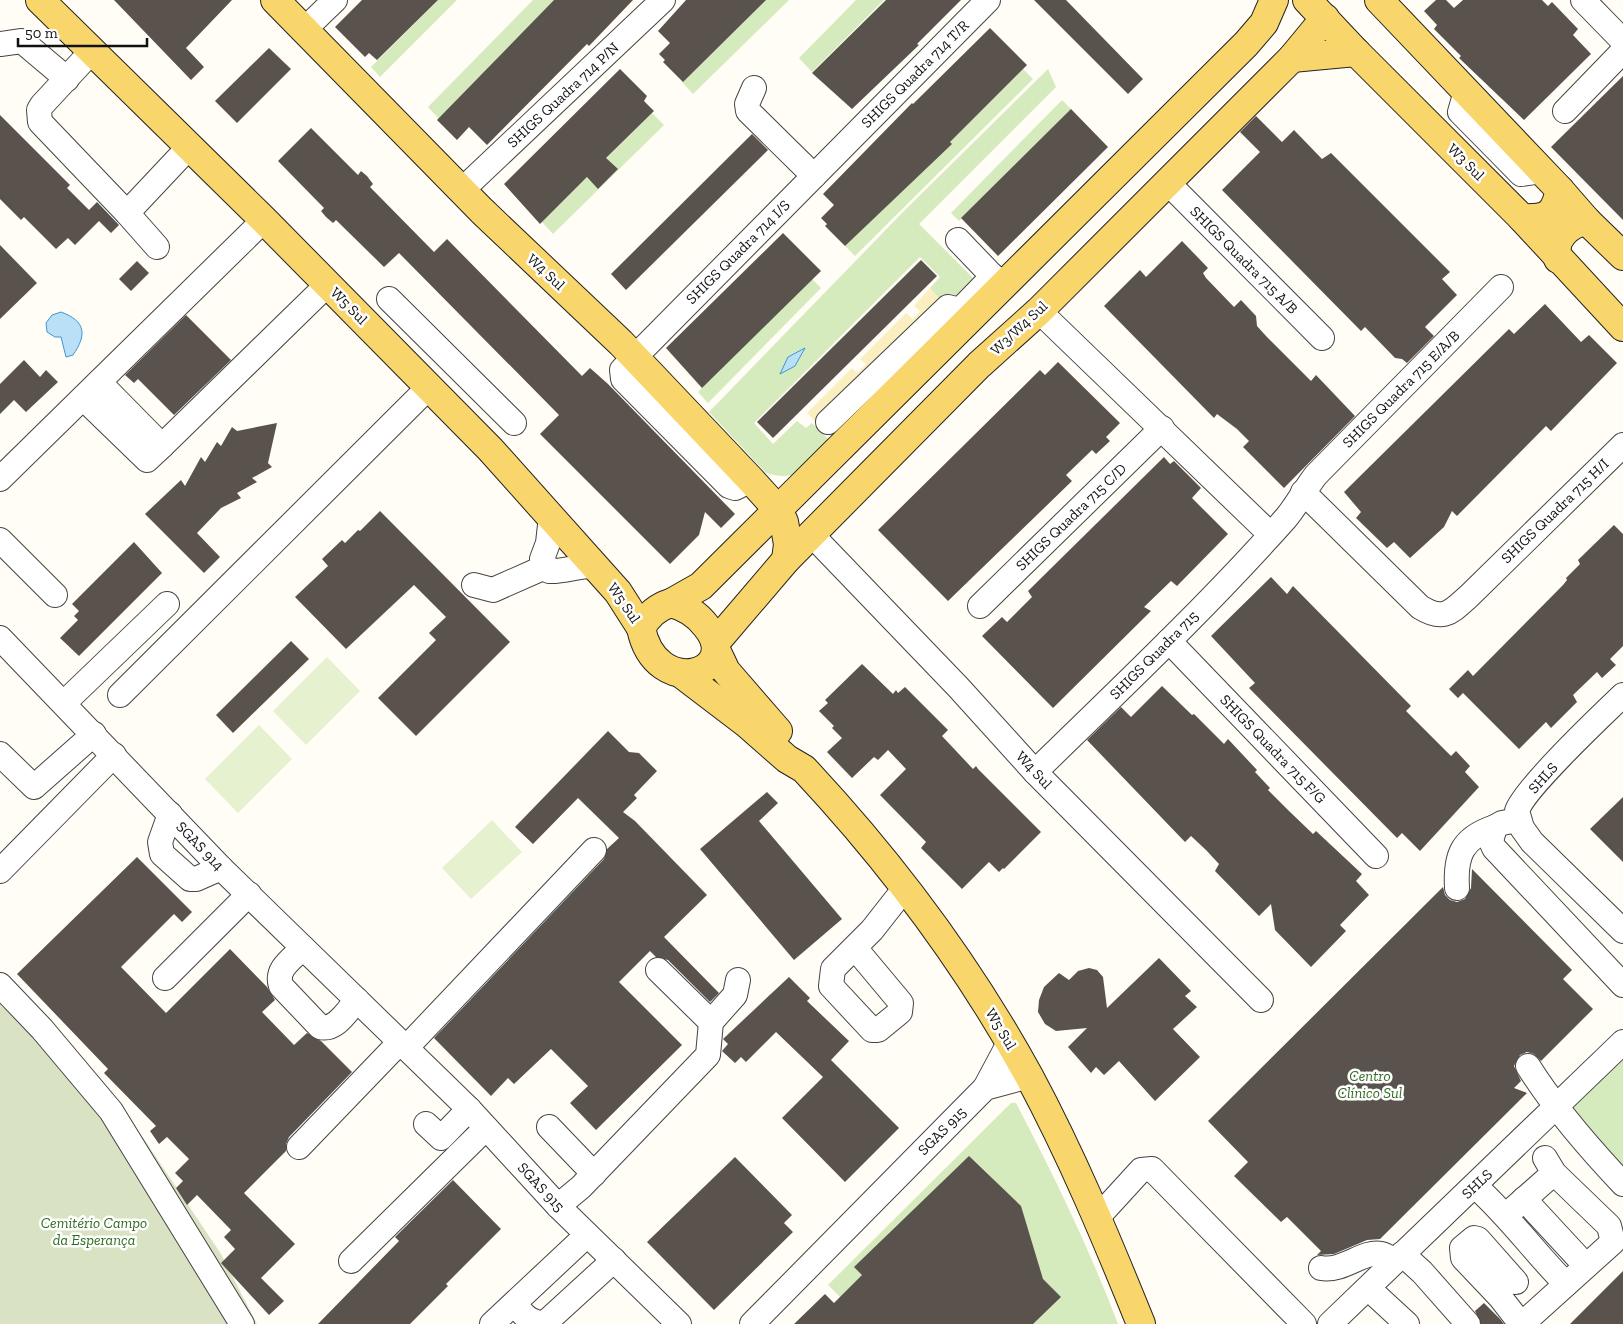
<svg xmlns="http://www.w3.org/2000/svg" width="1623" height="1324" font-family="'Zilla Slab',serif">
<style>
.green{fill:#d5ebbd}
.sand{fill:#fbeec1}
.cemetery{fill:#d9e3c4}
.pitch{fill:#e6f2cf}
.water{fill:#b9e0f7;stroke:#3f96cf}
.building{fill:#5a524d}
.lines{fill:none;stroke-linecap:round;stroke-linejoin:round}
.minor-casing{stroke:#444;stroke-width:26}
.major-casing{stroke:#222;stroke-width:30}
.minor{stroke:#fff;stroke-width:24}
.major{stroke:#f9d66b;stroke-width:28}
.labels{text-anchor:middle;stroke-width:5;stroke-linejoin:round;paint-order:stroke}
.street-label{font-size:15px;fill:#111;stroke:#fff}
.park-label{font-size:15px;font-style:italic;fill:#2f6b1f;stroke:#fff}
</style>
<rect width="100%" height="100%" fill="#fffdf5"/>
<g class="green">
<path d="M438 0H457L380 77 371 67Z"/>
<path d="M533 0H557L439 119 428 107Z"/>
<path d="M765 0H789L693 94 682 82Z"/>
<path d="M856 0H884L812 72 799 58Z"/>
<path d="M1023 69 1033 79 855 256 845 246Z"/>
<path d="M1048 69 1056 87 919 224 980 285 953 314 930 288 940 277 920 257 754 423 773 444 797 421 806 428 812 423 837 448C812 466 798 483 766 473L709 412 904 211Z"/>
<path d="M1062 100 1072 110 959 221 951 213Z"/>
<path d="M652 113 664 125 553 234 542 222Z"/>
<path d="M810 277 821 288 708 403 698 392Z"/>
<path d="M1623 1041V1180L1556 1109Z"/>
<path d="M1011 1103H1016C1054 1176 1089 1248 1118 1324H867L828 1285Z"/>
</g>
<path class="sand" d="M930 288 953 314 828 435 807 413 852 368 857 373 866 364 860 359 906 313 913 319 920 311 914 306Z"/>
<path class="cemetery" d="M0 973 44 1017 144 1139 221 1254 257 1324H0Z"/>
<g class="pitch">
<path d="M327 657 360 691 306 745 273 711Z"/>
<path d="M259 725 292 759 238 813 205 779Z"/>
<path d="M492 820 522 852 471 899 442 868Z"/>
</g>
<g class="water">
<path d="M61 312C86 321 87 335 73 355L66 357 61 337H55L47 332 46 323 52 315Z"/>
<path d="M805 348 795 366 780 374 788 357Z"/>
</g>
<g class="building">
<path d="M114 0H232L186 48 204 67 191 80Z"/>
<path d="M362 0H438L377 60 369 53 365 57 335 27Z"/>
<path d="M554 0H633L589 46 587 44 487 145 469 127 457 140 437 120Z"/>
<path d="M686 0H766L683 82 663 62 665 60 659 54 670 43 658 31Z"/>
<path d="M886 0H961L917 44 919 45 852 109 812 73Z"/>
<path d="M1034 0H1066L1143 79 1128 94Z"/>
<path d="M1436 0H1446L1454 8 1463 0H1542L1548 6 1552 2 1578 29 1573 35 1591 54 1524 120 1459 58 1461 56 1434 29 1437 25 1424 11Z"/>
<path d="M990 28 1027 65 950 142 952 144 845 246 825 226 827 224 821 218 834 205 823 194 912 103 913 104Z"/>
<path d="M269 48 291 69 237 123 215 101Z"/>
<path d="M620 69 647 96 644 101 654 111 606 158 618 169 598 189 587 177 540 224 504 184Z"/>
<path d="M1623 76V220L1551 147Z"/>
<path d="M1071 109 1108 147 998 256 961 218Z"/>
<path d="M0 115 70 185 67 188 89 210 97 202 119 225 111 233 99 221 75 245 68 238 56 249 24 217 21 220 0 199Z"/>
<path d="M1256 116 1282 142 1294 130 1322 159 1331 153 1450 272 1442 279 1457 295 1425 327 1434 336 1407 363 1402 359 1395 358 1365 327 1361 331 1222 190 1260 152 1240 132Z"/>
<path d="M311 128 358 175 361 171 367 176 373 184 370 187 434 252 447 239 582 376 590 368 608 384 735 514 721 528 705 512 699 535 670 564 540 434 559 415 399 253 384 267 336 220 333 223 326 217 321 211 324 208 278 161Z"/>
<path d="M752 134 768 150 626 290 611 274Z"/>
<path d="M783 233 821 271 702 388 666 348Z"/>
<path d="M1182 241 1208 268 1203 273 1206 278 1234 307 1241 300 1256 316 1257 326 1266 336 1311 381 1316 375 1355 416 1284 488 1243 447 1249 441 1237 429 1217 414 1214 418 1104 306 1140 270 1146 277Z"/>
<path d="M0 245 37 283 0 319Z"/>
<path d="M921 260 937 276 773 438 757 422Z"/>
<path d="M137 261 149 273 131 291 119 279Z"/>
<path d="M1545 304 1581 342 1589 335 1617 363 1551 431 1546 426 1457 516 1452 511 1444 527 1410 558 1394 542 1387 548 1356 518 1361 512 1344 492 1509 329 1514 334Z"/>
<path d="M186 315 231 360 174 415 138 379 134 383 125 375Z"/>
<path d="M24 360 40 377 46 370 58 382 26 412 14 400 0 414V384Z"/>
<path d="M1058 362 1120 423 1106 437 1110 441 1096 454 1092 450 1066 475 1072 481 948 601 878 530 1040 370 1045 375Z"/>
<path d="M277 423 268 463 272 467 252 478 257 482 237 493 241 498 221 508 197 533 220 557 204 573 145 514 181 480 185 486 201 457 205 462 217 442 221 446 232 427 237 431Z"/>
<path d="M1164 457 1170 464 1174 461 1201 488 1192 498 1228 534 1177 586 1171 581 1144 607 1151 611 1053 708 982 636 1002 617 1007 622 1032 597 1028 591Z"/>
<path d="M380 511 510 642 416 736 378 698 436 640 429 633 446 617 414 585 346 649 295 597 328 566 322 559 342 540 345 543 358 530 360 531Z"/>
<path d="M1614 525 1623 534V646L1610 659 1616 665 1602 678 1597 672 1573 695 1577 702 1551 728 1546 722 1519 749 1463 693 1458 698 1449 689 1468 670 1473 676 1563 585 1567 580 1566 578 1580 564 1578 560Z"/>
<path d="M134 542 162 573 79 656 60 638 78 620 74 616 79 611 72 604Z"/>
<path d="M1271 577 1287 594 1293 586 1411 706 1406 711 1451 756 1456 751 1470 766 1465 772 1479 787 1420 851 1402 833 1397 838 1249 688 1255 683 1211 636Z"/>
<path d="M291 641 309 659 233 733 216 715Z"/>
<path d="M862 664 893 694 896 690 898 693 905 687 948 730 942 736 973 769 976 766 978 769 1041 832 1004 869 1003 868 999 872 989 862 962 889 921 848 926 842 880 795 906 769 888 750 878 760 874 757 852 778 827 752 842 738 832 728 834 726 819 711 828 703 825 700Z"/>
<path d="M1162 686 1192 715 1194 714 1224 744 1228 739 1257 770 1255 772 1270 788 1268 790 1289 811 1313 834 1316 831 1362 874 1356 881 1369 895 1340 925 1346 931 1311 967 1275 930 1271 904 1259 916 1215 871 1219 864 1206 850 1191 836 1185 842 1087 740 1121 707 1131 717Z"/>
<path d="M608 731 629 752 639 753 657 771 634 795 637 798 623 812 635 821 707 895 664 937 719 993 710 1002 668 960 656 957 650 951 619 982 682 1045 596 1130 570 1103 588 1086 551 1049 514 1084 508 1078 491 1096 434 1038 604 859 607 849 619 838 578 798 533 844 515 827Z"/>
<path d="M767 792 778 803 759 821 842 919 794 960 700 849Z"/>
<path d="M1623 797V862L1590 829Z"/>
<path d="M137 857 192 912 182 922 174 914 121 967 166 1013 230 949 267 987 275 1000 262 1012 294 1045 307 1033 321 1041 352 1072 289 1137 286 1144V1151L244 1193 295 1244 261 1278 284 1301 269 1315 221 1263 235 1249 224 1237 231 1230 197 1195 187 1205 176 1188 183 1181 175 1173 189 1159 167 1137 159 1144 150 1131 156 1126 104 1073 108 1069 17 974Z"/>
<path d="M1472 869 1572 970 1563 979 1593 1009 1541 1061 1534 1054 1527 1052 1520 1055 1514 1066 1521 1081 1514 1088 1527 1093 1380 1239 1367 1240 1334 1254 1317 1255 1321 1251 1287 1217 1281 1222 1234 1176 1248 1162 1208 1121 1443 887 1445 895 1450 900 1457 902 1465 899 1471 888Z"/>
<path d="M1159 958 1191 991 1185 996 1197 1007 1173 1029 1200 1057 1155 1101 1119 1061 1104 1075 1096 1067 1091 1073 1068 1047 1087 1028 1056 1031 1045 1024 1038 1012 1039 1000 1044 987 1059 973 1069 980 1078 971 1089 968 1097 970 1103 977 1107 1008Z"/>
<path d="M789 977 810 998 807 1001 849 1041 831 1060 899 1128 845 1182 782 1118 823 1077 776 1032 746 1062 741 1057 735 1063 722 1051 728 1044 723 1039Z"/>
<path d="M969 1156 1021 1206 1043 1279 1061 1297 1033 1324H794L825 1294 834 1303 862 1275 854 1267Z"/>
<path d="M735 1157 792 1215 784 1223 793 1232 714 1310 647 1242Z"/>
<path d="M453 1180 501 1229 446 1284 448 1286 410 1324H318L399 1241 395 1237Z"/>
<path d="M1623 1271V1324H1570Z"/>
<path d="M1484 1303 1500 1319 1504 1324H1481L1475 1311Z"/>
</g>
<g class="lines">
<defs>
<g id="minor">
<path d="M1583 0 1623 41"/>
<path d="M304 30 335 0"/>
<path d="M0 44 22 41 67 79"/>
<path d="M92 51 42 105 39 110 40 122 127 213 157 247"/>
<path d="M754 88 747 104 748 111 814 176"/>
<path d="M1466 91 1460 112 1521 174 1542 171"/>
<path d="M1565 111 1623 51"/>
<path d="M1167 182 1322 338"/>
<path d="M462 190 663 0"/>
<path d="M127 213 190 146"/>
<path d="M958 240 1003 287"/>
<path d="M389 299 514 423"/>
<path d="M1039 311 1270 534"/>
<path d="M99 382 162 446 327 285"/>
<path d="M83 398 147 460 162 446"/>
<path d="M828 422 948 307 960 310 993 276"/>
<path d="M0 479 264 220"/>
<path d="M751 480 735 488 729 486 623 379 622 370 988 0"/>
<path d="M1303 492 1420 607C1444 622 1451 612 1469 596L1623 445"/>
<path d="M551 516 548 543 542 559 549 571C565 572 579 565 595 566"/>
<path d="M811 534 959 688 1035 772 1261 1000"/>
<path d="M0 540 55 595"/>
<path d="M474 585 493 590 545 567"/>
<path d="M980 606 1162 428"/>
<path d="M0 638 221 868 469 1109 558 1206 679 1324"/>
<path d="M1169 641 1376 856"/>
<path d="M120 695 429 387"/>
<path d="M1623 695C1603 714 1523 790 1517 811L1522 828 1532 842 1623 931"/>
<path d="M64 703 167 604"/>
<path d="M0 754 34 787 94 734"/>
<path d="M1035 772C1120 689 1207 607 1286 518 1297 505 1305 489 1316 475L1501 287"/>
<path d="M170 814 160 842 162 854 190 879H196L221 868"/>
<path d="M1518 820 1502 823 1495 827 1491 841 1494 848 1623 985"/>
<path d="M0 871 114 755"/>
<path d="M1457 888C1455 855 1462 838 1495 827"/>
<path d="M303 948C292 959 275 969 281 986L320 1027C336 1031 347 1011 357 1000"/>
<path d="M855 948 901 1003 900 1012 878 1030H872L831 986 833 969 872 930 905 888"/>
<path d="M658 970 711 1022"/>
<path d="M165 978 249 894"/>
<path d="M0 985 42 1029 111 1111 242 1324"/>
<path d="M406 1048 594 850"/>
<path d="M1528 1066C1555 1109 1587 1146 1623 1184"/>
<path d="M985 1088 1009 1043"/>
<path d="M426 1124 441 1138 469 1109"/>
<path d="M549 1127 594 1174"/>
<path d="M299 1147 400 1042"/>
<path d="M1475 1186C1509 1216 1534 1252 1566 1284"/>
<path d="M1524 1199 1586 1266"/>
<path d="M558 1206 581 1187 708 1055 711 1022 735 995 738 980"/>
<path d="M1512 1210 1554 1173"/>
<path d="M1098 1217 1141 1170 1152 1169 1304 1324"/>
<path d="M1402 1254 1422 1272 1468 1324"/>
<path d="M351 1261 486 1128"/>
<path d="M1321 1268C1344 1272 1363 1250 1381 1254 1386 1255 1391 1259 1395 1261"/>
<path d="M1516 1282 1478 1239 1474 1238 1462 1248 1463 1258 1500 1297 1521 1324"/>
<path d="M1368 1288 1407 1324"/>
<path d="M514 1304C524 1315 529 1323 545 1323L614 1260"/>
<path d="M492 1324 587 1235"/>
<path d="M752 1324 985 1088 1029 1076"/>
<path d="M1330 1324 1623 1042"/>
<path d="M1522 1324 1613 1242 1609 1226 1554 1173 1545 1158"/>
</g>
<g id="major">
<path d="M40 0 264 220 490 449 618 592 641 628"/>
<path d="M275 0 482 211 621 343 751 480 779 511 784 522 788 544 786 560"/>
<path d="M1307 0 1356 52 1522 218 1623 327"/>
<path d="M1379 0 1560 190 1587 221 1623 256"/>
<path d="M1292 58 1356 52"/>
<path d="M1522 218C1548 219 1554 215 1560 190"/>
<path d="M1558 259C1551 240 1569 223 1587 221"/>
<path d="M671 603 701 586 1246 44 1264 23 1274 0"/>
<path d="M671 603C686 607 697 614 706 626 745 673 656 702 641 628 648 615 657 607 671 603Z"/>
<path d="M716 642 786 560 979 365 1039 311 1292 58 1325 18"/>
<path d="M716 650 726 671 778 731"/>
<path d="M683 675 746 723 787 759 804 769C890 861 968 965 1029 1076 1072 1156 1107 1240 1141 1324"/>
</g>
</defs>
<use href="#minor" class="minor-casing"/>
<use href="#major" class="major-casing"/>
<use href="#minor" class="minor"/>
<use href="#major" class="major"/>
</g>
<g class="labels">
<g class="street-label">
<text transform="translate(915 74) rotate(-45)" y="5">SHIGS Quadra 714 T/R</text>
<text transform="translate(563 95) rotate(-43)" y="5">SHIGS Quadra 714 P/N</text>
<text transform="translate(1466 162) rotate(45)" y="5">W3 Sul</text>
<text transform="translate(738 252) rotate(-45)" y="5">SHIGS Quadra 714 I/S</text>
<text transform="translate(1244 260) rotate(45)" y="5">SHIGS Quadra 715 A/B</text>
<text transform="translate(546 272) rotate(43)" y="5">W4 Sul</text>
<text transform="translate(349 306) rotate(45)" y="5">W5 Sul</text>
<text transform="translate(1019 328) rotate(-43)" y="5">W3/W4 Sul</text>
<text transform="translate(1401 389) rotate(-45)" y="5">SHIGS Quadra 715 E/A/B</text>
<text transform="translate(1555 511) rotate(-44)" y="5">SHIGS Quadra 715 H/I</text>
<text transform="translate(1071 517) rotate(-44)" y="5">SHIGS Quadra 715 C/D</text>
<text transform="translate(624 603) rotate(55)" y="5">W5 Sul</text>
<text transform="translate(1154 655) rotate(-45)" y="5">SHIGS Quadra 715</text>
<text transform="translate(1273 749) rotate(46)" y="5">SHIGS Quadra 715 F/G</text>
<text transform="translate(1034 770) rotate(47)" y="5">W4 Sul</text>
<text transform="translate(1543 778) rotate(-48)" y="5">SHLS</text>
<text transform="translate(200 846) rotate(46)" y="5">SGAS 914</text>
<text transform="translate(1001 1029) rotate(59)" y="5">W5 Sul</text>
<text transform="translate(942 1131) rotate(-45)" y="5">SGAS 915</text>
<text transform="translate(1477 1184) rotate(-43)" y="5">SHLS</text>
<text transform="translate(541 1187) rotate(47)" y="5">SGAS 915</text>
</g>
<g class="park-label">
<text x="1370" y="1081">Centro<tspan x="1370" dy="17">Clínico Sul</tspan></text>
<text x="94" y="1228">Cemitério Campo<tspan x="94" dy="17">da Esperança</tspan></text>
</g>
</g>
<path d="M18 38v8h129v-8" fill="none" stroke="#111111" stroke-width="2.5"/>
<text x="25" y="38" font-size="15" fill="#111111" stroke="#ffffff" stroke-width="4" paint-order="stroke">50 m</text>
</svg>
